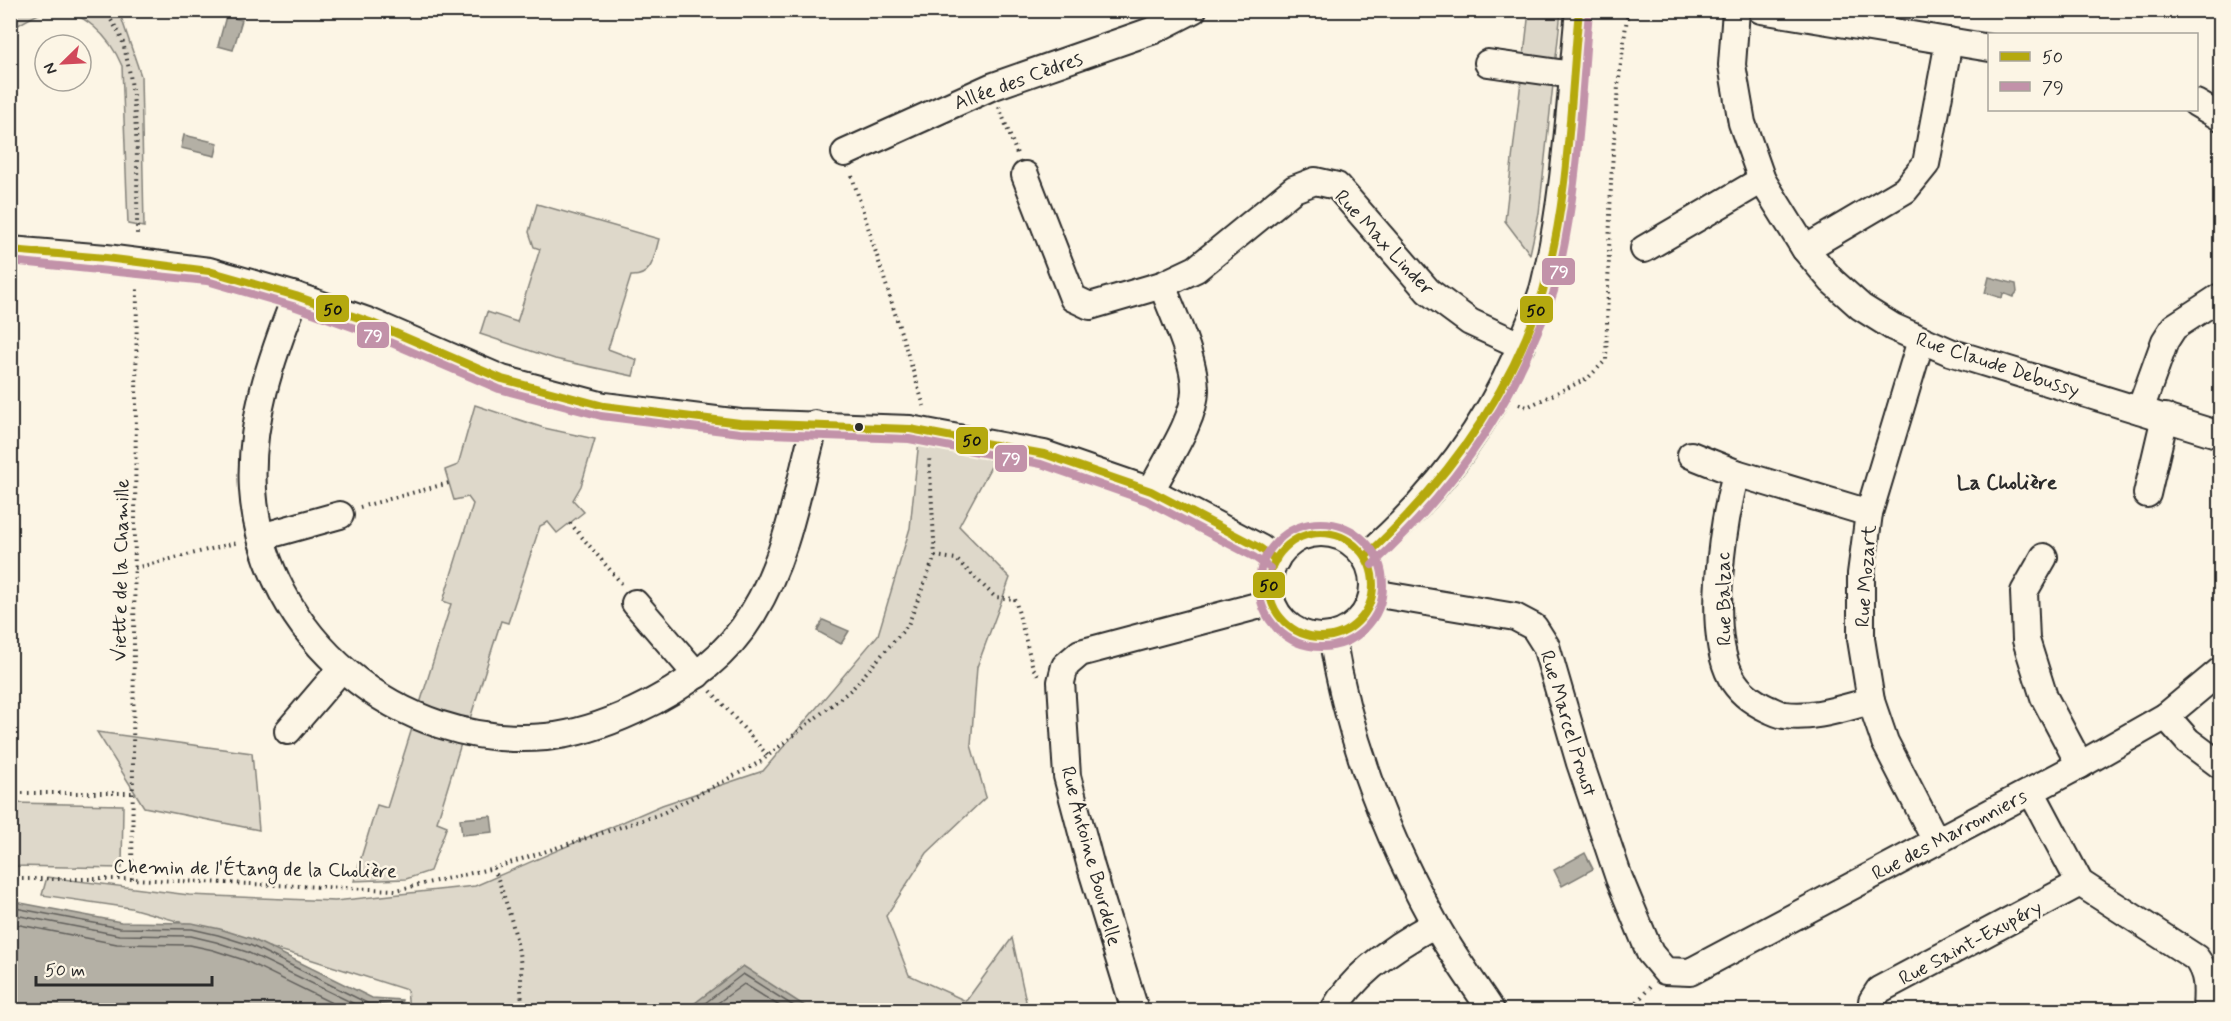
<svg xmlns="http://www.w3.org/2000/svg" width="2231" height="1021" font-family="Mynerve,sans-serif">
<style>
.green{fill:#ded8ca;stroke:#84827a;stroke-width:1.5}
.water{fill:#b4b0a5;stroke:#7d7b74;stroke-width:1.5}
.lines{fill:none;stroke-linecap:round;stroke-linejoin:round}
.shore{stroke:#62605c;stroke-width:1.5}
.minor-casing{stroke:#2b2b2b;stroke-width:30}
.path{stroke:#2b2b2b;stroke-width:4;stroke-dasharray:1.5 4.5;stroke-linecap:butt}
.minor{stroke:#fcf5e5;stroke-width:26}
.bus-1-casing{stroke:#fcf5e5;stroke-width:12}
.bus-2-casing{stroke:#fcf5e5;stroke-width:12}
.bus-1{stroke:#b5a90f;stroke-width:8}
.bus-2{stroke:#c292a9;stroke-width:8}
.bus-dot{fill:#2b2b2b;stroke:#fcf5e5;stroke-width:2}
.labels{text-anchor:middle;stroke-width:5;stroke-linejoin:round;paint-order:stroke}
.street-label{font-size:20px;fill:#2b2b2b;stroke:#fcf5e5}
.neighbourhood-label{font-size:21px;font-weight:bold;fill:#2b2b2b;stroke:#fcf5e5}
.line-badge{stroke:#fcf5e5;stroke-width:2}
.badge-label{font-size:16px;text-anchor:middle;font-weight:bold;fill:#fff}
.pale-badge-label{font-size:16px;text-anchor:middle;font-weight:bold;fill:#111}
</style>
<rect width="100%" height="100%" fill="#fcf5e5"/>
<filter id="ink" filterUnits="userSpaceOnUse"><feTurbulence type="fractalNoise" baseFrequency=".0167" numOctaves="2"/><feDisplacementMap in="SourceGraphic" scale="12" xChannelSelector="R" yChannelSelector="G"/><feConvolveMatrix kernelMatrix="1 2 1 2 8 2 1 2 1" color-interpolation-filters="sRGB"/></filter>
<g filter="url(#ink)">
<g class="green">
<path d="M11 10 119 11 141 76 144 227 128 224 122 66C111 39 82 6 48 11 36 13 21 24 11 29Z"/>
<path d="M1529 11H1561L1539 213 1530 254 1505 221Z"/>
<path d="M537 204 659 239C654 256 653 277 631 276L608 349 637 360 633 376 555 359 480 334 487 312 517 322 540 249 534 247 529 232Z"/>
<path d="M475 405 544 428 595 439 581 486 573 500 584 512 557 533 548 522 540 526 508 623 501 621 468 725 418 710 451 604 443 601 473 504 468 497 454 500 445 470 458 465Z"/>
<path d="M919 440 994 461 959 526 1010 578 977 667 971 745 986 797 927 853 886 916 909 975 966 1001 1012 938 1026 1001 1018 1010H409L407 990 300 956 131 908 42 895 47 877 189 895 335 901 475 886 662 805 763 771 878 635 910 528Z"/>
<path d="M414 722 463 737 437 822 447 826 430 871 406 879 354 881 377 805 387 808Z"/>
<path d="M97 732 252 753 259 830 144 807Z"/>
<path d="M11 803 123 805 122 868 11 866Z"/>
</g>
<g class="water">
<path d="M226 16 242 20 233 50 218 46Z"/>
<path d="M184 135 218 143 215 156 181 148Z"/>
<path d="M1989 277 2016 284 2017 292 2013 297 2003 293 2002 298 1985 293Z"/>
<path d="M823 620 849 631 841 644 817 631Z"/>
<path d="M491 816 493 832 462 835 460 819Z"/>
<path d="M1585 853 1593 869 1562 886 1554 870Z"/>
<path d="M10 901 121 922 192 923 220 929 252 939 372 998 402 1000 400 1010H11Z"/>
<path d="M743 966 811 1010H686Z"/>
</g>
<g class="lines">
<g class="shore">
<path d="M10 907 120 928 192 929 218 935 250 945 369 1004 393 1006 394 1010"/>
<path d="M10 914 119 935 191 936 216 942 247 952 367 1010"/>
<path d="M10 923 117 944 190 945 213 950 244 960 346 1010"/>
<path d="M696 1010 743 974 800 1010"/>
<path d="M708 1010 744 984 786 1010"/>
</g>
<defs>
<g id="minor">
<path d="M1736 10 1732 65 1742 123 1762 180 1805 249 1832 281 1861 307 1893 327 1950 352 2220 435"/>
<path d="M1761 10 1990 48"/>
<path d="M1488 63 1573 75"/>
<path d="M2196 103 2220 117"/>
<path d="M845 153 991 87 1154 30 1193 10"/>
<path d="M1025 175 1073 298 1090 306 1162 285 1196 269 1294 189 1315 181 1337 186 1428 291 1470 322 1522 346"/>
<path d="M1644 249 1762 180"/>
<path d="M1805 249 1905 190 1926 164 1949 41"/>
<path d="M10 250 106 258 209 271 296 296 370 322 502 379 604 406 740 423 910 429 1044 454 1151 491 1260 548 1276 560"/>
<path d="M296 296C271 358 249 422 253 490 263 637 400 750 546 737 577 734 606 724 634 711 680 690 726 658 753 613 788 556 798 488 815 424"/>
<path d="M1921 340 1869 513 1861 574V639L1871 701 1885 742 1936 841"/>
<path d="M2140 410 2165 341 2174 327 2220 297"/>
<path d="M1691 455 1736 473"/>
<path d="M1151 491C1164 464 1195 420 1195 390 1195 359 1173 314 1162 285"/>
<path d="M2147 494 2165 417"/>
<path d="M1869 513 1736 473C1723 523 1706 630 1731 677 1739 692 1753 702 1768 709 1773 711 1780 715 1785 715 1814 719 1843 708 1871 701"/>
<circle cx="1321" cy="585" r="52"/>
<path d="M261 537 340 515"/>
<path d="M1365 557C1439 493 1495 417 1529 325 1535 311 1542 297 1545 282 1566 194 1570 101 1579 10"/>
<path d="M2044 557 2024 592 2026 640 2044 697 2080 765"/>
<path d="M1373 593 1515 617 1534 627 1546 646 1580 763 1619 878 1650 953 1665 971 1690 972 2080 765 2166 716 2220 671"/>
<path d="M635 603 697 675"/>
<path d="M1332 636C1348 738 1385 833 1434 922 1451 953 1472 981 1491 1010"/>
<path d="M2166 716 2188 741 2220 765"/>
<path d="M288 731 341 669"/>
<path d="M2031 791 2080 883 2196 958C2209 975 2207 990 2206 1010"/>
<path d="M1135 1010 1091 867 1067 776 1061 682 1065 666 1080 653 1272 602"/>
<path d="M1334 1010C1354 973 1398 944 1435 924"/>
<path d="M1874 1010 1872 1001 1879 990 2080 883"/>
</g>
</defs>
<use href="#minor" class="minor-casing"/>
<g class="path">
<path d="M105 10C111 21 120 32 123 43 140 106 137 174 137 238"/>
<path d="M999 107 1017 154"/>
<path d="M852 176 924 406"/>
<path d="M1519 404 1527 407 1588 378 1606 360 1611 181 1618 86 1628 10"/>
<path d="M360 507 449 483"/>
<path d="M570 523 622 584"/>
<path d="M935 556 956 559 995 597 1015 599 1033 668 1038 675"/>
<path d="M135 568 239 542"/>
<path d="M711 691 768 756"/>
<path d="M10 784 14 793"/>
<path d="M10 793H132"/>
<path d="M494 868C505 898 515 927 520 959 523 977 518 994 525 1010"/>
<path d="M10 879H132L396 890 494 868 661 814 760 762 852 689 908 625 935 556 929 455"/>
<path d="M132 879 137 285"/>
<path d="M1621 1010 1637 1002 1650 987"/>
</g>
<use href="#minor" class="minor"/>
<defs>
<g id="bus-1">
<path d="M10 250 106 258 209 271 296 296 370 322 502 379 604 406 740 423 910 429 1044 454 1151 491 1260 548 1276 560"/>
<circle cx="1321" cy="585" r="52"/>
<path d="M1365 557C1444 484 1511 395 1543 291 1569 201 1570 103 1579 10"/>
</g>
<g id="bus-2">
<path d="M10 261 207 281 293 306 366 332 499 389 601 416 740 433 909 439 1041 464 1147 501 1254 557 1270 568"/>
<circle cx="1321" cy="585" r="62"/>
<path d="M1372 565C1443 500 1499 427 1535 338 1542 322 1549 307 1554 291 1578 200 1581 104 1589 11"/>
</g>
</defs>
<use href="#bus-1" class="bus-1-casing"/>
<use href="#bus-2" class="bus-2-casing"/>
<use href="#bus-1" class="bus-1"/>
<use href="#bus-2" class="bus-2"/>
</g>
</g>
<circle class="bus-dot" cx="859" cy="427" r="5"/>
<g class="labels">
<g class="street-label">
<text transform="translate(1018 80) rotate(-20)" y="7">Allée des Cèdres</text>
<text transform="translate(1385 242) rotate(47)" y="7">Rue Max Linder</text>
<text transform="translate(1998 364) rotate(18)" y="7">Rue Claude Debussy</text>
<text transform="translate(120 570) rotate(-89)" y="7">Viette de la Chamille</text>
<text transform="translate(1865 576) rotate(-86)" y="7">Rue Mozart</text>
<text transform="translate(1723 599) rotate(-91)" y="7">Rue Balzac</text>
<text transform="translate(1569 723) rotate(73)" y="7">Rue Marcel Proust</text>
<text transform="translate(1949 834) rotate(-28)" y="7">Rue des Marronniers</text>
<text transform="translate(1092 856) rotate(75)" y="7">Rue Antoine Bourdelle</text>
<text transform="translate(255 868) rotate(1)" y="7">Chemin de l'Étang de la Cholière</text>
<text transform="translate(1970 942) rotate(-28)" y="7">Rue Saint-Exupéry</text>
</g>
<g class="neighbourhood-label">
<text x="2007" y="489">La Cholière</text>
</g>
</g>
<g class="line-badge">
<rect x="1541" y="257" width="35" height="29" rx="6" fill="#c292a9"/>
<rect x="315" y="294" width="35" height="29" rx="6" fill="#b5a90f"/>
<rect x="1519" y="295" width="35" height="29" rx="6" fill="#b5a90f"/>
<rect x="356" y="321" width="34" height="28" rx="6" fill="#c292a9"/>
<rect x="955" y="426" width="34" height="29" rx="6" fill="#b5a90f"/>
<rect x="994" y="444" width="34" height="29" rx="6" fill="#c292a9"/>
<rect x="1252" y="571" width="34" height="28" rx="6" fill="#b5a90f"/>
</g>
<g class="badge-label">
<text x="1559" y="277">79</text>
<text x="373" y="341">79</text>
<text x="1011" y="464">79</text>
</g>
<g class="pale-badge-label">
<text x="333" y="315">50</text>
<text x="1536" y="316">50</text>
<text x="972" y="446">50</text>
<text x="1269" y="591">50</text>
</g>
<rect width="2231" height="1021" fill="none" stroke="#fcf5e5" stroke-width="36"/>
<rect x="18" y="18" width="2195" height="985" fill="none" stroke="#2b2b2b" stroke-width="2" filter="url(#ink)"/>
<rect x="1988" y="33" width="210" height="78" fill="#fcf5e5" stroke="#a8a49b" stroke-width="1.5"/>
<rect x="2000" y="52" width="30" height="9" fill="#b5a90f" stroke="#a8a49b" stroke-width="1.5"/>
<text x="2042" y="63" font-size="18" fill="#2b2b2b">50</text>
<rect x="2000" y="82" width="30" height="9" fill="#c292a9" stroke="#a8a49b" stroke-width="1.5"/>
<text x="2042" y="93" font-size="18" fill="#2b2b2b">79</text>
<g transform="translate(63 63) rotate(246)"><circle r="28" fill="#fcf5e5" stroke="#a8a49b" stroke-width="1.5"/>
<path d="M0-4.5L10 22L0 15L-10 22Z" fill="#d1495b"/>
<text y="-9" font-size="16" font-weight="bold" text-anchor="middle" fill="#2b2b2b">N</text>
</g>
<path d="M36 976v9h176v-9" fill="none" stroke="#2b2b2b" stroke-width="3"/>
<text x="45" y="976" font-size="18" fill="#2b2b2b" stroke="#fcf5e5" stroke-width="4.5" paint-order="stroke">50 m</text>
</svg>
